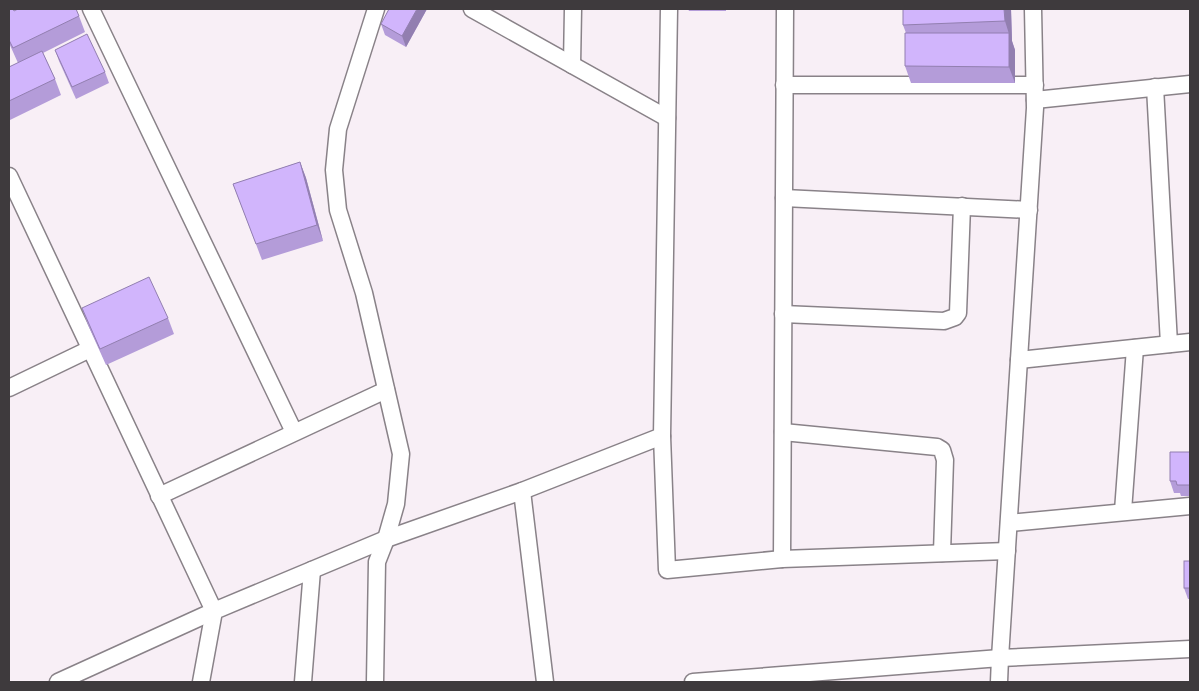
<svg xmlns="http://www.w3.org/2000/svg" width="1199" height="691" font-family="Inter,sans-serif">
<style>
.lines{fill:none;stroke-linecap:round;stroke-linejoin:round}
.minor-casing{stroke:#898288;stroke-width:19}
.minor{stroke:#fff;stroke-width:16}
.wall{fill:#b49cd9}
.shaded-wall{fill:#927fb0}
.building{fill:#d1b5fc;stroke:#927fb0}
</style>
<rect width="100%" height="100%" fill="#f8eff6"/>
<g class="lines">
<defs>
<g id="minor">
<path d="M91 9 294 432"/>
<path d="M472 9 667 118"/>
<path d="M785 9 782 559 1007 551"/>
<path d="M1033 9 1035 108 1000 658 1190 649"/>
<path d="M572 65 573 9"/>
<path d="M784 85H1035"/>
<path d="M1155 87 1169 344"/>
<path d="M1035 100 1190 84"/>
<path d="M9 176 214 611 58 682"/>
<path d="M784 198 1029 210"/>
<path d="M783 314 944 321 955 317 958 313 962 206"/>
<path d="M1019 360 1190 342"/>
<path d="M9 388 90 349"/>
<path d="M783 432 937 447 942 450 945 460 942 553"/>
<path d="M662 436 667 570 782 559"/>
<path d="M522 491 662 436 669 9"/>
<path d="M159 496 386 390"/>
<path d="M1123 511 1135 348"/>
<path d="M1009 523 1190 506"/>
<path d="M201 682 214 611 386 539 522 491 545 682"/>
<path d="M303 682 312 570"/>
<path d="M375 682 377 562 386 539 396 504 401 454 364 293 338 210 334 170 338 129 376 9"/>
<path d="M693 682 1000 658 999 682"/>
</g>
</defs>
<use href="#minor" class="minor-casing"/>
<use href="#minor" class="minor"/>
</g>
<g class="wall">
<path d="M9 9 14 11 79 16 85 32 43 53 55 79 61 95 10 120 9 118V67L18 63 9 43Z"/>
<path d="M427 9 406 47 385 35 381 24Z"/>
<path d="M688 9H726V11H689Z"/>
<path d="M1011 9 1012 41 1015 50V83H911L905 66 906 33 903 25Z"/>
<path d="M55 50 105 72 109 83 76 99 59 61Z"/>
<path d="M300 162 306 178 323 241 262 260 233 184Z"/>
<path d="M82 308 168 318 174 334 106 365 88 325Z"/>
<path d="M1190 452V496H1181L1180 493H1174L1170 481Z"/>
<path d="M1190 561V599H1188L1184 588Z"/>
</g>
<g class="shaded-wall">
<path d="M417 9H427L406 47 402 36Z"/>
<path d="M1004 9H1011L1012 41 1015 50V83L1009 67V34L1005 21Z"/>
<path d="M300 162 306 178 323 241 317 225Z"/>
</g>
<g class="building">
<path d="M9 9H13L14 11 18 9H76L79 16 13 48 9 40Z"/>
<path d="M389 9H417L402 36 381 24Z"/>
<path d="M903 9H1004L1005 21 903 25Z"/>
<path d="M905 33H1009V67L905 66Z"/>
<path d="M87 34 105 72 72 87 55 50Z"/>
<path d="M42 51 55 79 9 101V67Z"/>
<path d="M300 162 317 225 256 244 233 184Z"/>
<path d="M149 277 168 318 100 349 82 308Z"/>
<path d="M1170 452H1190V485H1177L1176 481H1170Z"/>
<rect x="1184" y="561" width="6" height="27"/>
</g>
<rect width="1199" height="691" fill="none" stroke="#3e3a3d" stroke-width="20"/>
</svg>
